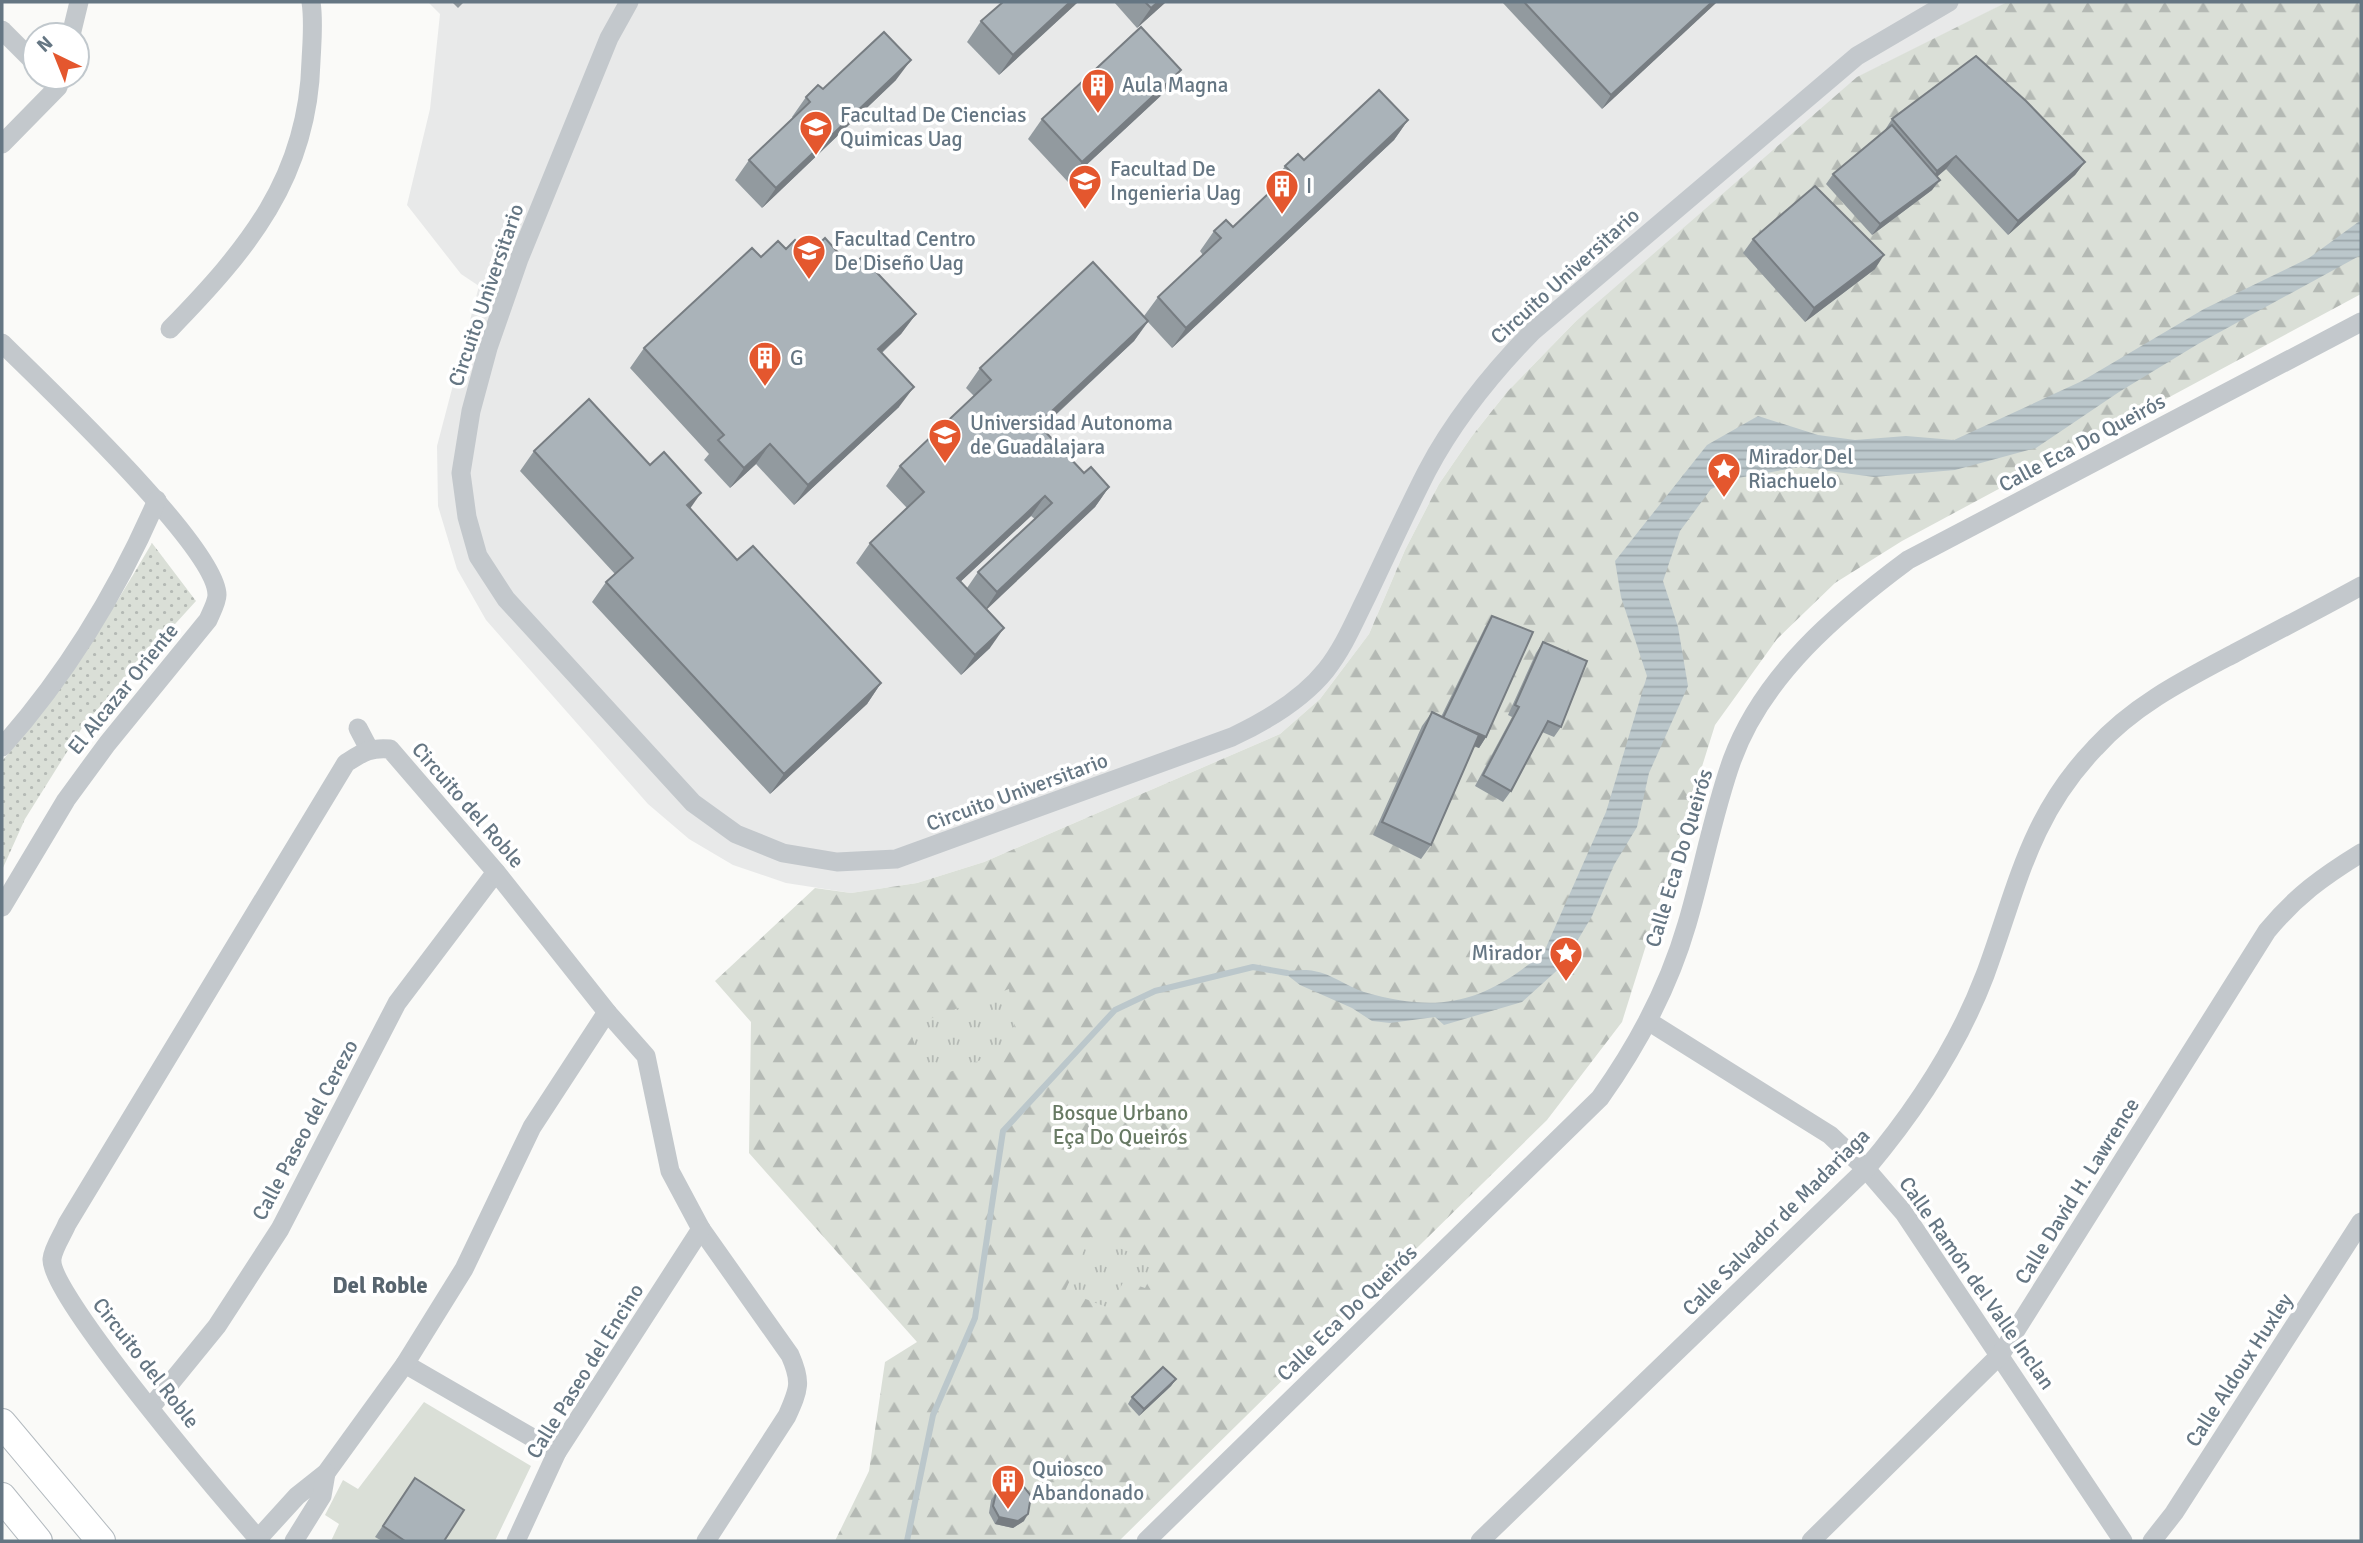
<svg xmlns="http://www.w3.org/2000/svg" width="2363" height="1543" font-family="Signika,sans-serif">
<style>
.built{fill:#e8e9e9}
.grass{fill:url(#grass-dots)}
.forest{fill:url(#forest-firs)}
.park{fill:url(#park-tufts)}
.pitch{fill:#dadfd7}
.water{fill:url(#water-rules)}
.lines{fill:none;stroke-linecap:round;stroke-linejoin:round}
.stream{stroke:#bbc7cb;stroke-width:6}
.secondary-casing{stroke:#b3babf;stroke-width:30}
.minor{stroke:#c3c8cc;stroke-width:19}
.secondary{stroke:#fff;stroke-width:28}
.wall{fill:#929a9f;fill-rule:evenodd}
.shaded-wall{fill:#777d82}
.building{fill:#aab3b9;stroke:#777d82;stroke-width:2}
.labels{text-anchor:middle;stroke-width:7;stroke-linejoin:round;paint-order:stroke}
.poi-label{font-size:21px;fill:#657683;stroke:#fff;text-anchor:start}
.street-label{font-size:21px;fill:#657683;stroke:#fff}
.park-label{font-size:21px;fill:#687a64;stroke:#fff}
.neighbourhood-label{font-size:23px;font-weight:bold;fill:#57646e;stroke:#fff}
</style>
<defs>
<pattern id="grass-dots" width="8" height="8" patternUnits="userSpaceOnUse" patternTransform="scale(1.75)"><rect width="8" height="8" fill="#dadfd7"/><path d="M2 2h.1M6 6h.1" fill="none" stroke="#b4b9b4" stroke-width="1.8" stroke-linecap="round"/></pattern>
<pattern id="forest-firs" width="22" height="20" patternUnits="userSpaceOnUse" patternTransform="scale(1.75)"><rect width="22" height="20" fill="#dadfd7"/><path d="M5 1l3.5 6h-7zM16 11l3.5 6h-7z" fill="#b4b9b4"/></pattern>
<pattern id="park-tufts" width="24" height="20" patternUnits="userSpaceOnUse" patternTransform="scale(1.75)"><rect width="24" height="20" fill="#dadfd7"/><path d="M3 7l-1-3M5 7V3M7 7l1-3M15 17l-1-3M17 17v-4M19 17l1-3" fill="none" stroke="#b4b9b4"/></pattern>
<pattern id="water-rules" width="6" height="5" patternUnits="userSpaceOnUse" patternTransform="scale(1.75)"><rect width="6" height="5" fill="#bbc7cb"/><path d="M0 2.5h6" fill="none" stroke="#9ca6aa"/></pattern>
</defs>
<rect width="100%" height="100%" fill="#fafaf8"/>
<path class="built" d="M428 2H2007L1935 40 1575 322 1507 392 1472 436 1439 484 1405 550 1369 634 1320 699 1280 734 984 862 917 883 851 893 786 883 733 865 689 839 648 804 486 620 457 569 438 506 437 446 479 286 461 274 407 205 430 109 440 14Z"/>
<path class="grass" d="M152 543 196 601 85 723 25 819 2 870V761C60 695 108 618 152 543Z"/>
<path class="forest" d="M2007 2H2361V294L1902 541 1835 583 1777 639 1715 725 1622 1022 1547 1120 1119 1541H835L869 1471 885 1362 917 1342 749 1153 751 1022 715 981 815 888 851 893 917 883 984 862 1280 734 1320 699 1369 634 1405 550 1439 484 1472 436 1507 392 1575 322 1857 77Z"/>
<g class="park">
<path d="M1009 989 1017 1046 929 1080 908 1027Z"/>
<path d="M1090 1237 1158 1263 1145 1288 1124 1281 1109 1308 1065 1291Z"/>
</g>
<path class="pitch" d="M424 1402 531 1466 495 1541H331L339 1524 325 1515 343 1480 358 1489Z"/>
<path class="water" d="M2361 220V255L2198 344 2119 392 2036 448 1955 470 1874 477 1799 467 1738 478 1711 489 1680 531 1663 581 1678 627 1688 686 1649 773 1637 827 1614 865 1592 916 1563 965 1522 1002 1444 1025 1435 1017 1390 1023 1372 1021 1352 1008 1300 985 1282 971C1292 971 1305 969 1314 971 1332 974 1348 987 1364 992 1440 1014 1484 1003 1544 952L1606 812 1647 676 1621 597 1615 561 1707 445 1758 416 1818 435 1855 440 1906 436 1954 440 2082 381 2204 309 2309 258Z"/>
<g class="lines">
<path class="stream" d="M907 1541 933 1415 975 1318 1003 1131 1115 1010 1155 991 1253 967 1287 973"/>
<defs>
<g id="secondary">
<path d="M2 1423 101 1541"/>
<path d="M2 1497 38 1541"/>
</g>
</defs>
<use href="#secondary" class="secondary-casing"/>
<g class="minor">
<path d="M629 2 609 38 519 259 488 348 471 411 461 473 467 517 478 556 506 599 693 803 736 834 783 853 837 862 896 859 1232 737C1266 721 1302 700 1326 670 1344 647 1354 622 1367 596 1387 554 1406 512 1427 471 1455 418 1491 374 1532 332L1857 56 1949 2"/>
<path d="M2 30 35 63"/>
<path d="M71 35 79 2"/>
<path d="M2 144 58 87 61 77"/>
<path d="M170 329C247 250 308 178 311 61 312 41 314 21 311 2"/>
<path d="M2 343C42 383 217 547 217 595 217 602 211 613 208 620L107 744 66 800 2 907"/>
<path d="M358 728 369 749"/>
<path d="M2 747C68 673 118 590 157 500"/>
<path d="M1648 1021 1830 1135 1866 1169 1904 1213 2123 1541"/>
<path d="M405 1364 557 1452"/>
<path d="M151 1407 217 1326 280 1229 397 1003 496 872"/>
<path d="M256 1541 297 1496 326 1473 405 1364 464 1269 532 1127 607 1012"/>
<path d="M260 1541C227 1503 48 1294 52 1259 53 1248 63 1234 67 1224L346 763C362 753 370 747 390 749L496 872 607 1012 646 1056 670 1171 701 1229 790 1355C802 1382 799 1389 787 1416L706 1541"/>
<path d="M294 1541 322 1496 326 1473"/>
<path d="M516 1541 557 1452 701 1229"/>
<path d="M1146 1541 1600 1098C1637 1046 1669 986 1687 924 1703 870 1713 813 1732 760 1763 675 1838 612 1908 560L2361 322"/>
<path d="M1480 1541 1866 1169C1915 1111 1958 1046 1985 975 2017 889 2028 818 2095 748 2134 705 2184 680 2235 653 2277 631 2319 609 2361 586"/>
<path d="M1811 1541 2001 1354 2267 931C2296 896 2322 877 2361 853"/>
<path d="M2152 1541 2174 1513 2361 1222"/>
</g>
<use href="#secondary" class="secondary"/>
</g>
<g class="wall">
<path d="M452 2H464L458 8Z"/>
<path d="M1003 2H1078L999 75 967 42 981 21Z"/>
<path d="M1114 2H1166L1137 28Z"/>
<path d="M1502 2H1717L1602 109Z"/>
<path d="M896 80 762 208 735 180 749 160 793 118 792 117 806 97 823 89Z"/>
<path d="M1167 90 1068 182 1028 139 1042 119Z"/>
<path d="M1892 119 2085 162 2075 175 2008 235 1946 169 1937 177 1932 190 1872 235 1826 184 1833 174 1883 133Z"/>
<path d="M1408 120 1394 140 1172 348 1148 322 1134 341 1042 428 1084 473 1109 487 1095 507 986 609 990 648 961 675 856 563 870 543 907 508 886 486 900 466 974 396 966 388 980 368 1144 316 1158 297 1203 255 1200 251 1214 231 1233 227 1274 189 1271 186 1285 166 1304 160ZM1031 516 1035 519 978 572 967 588 960 582Z"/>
<path d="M1753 239 1875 269 1805 322 1743 253Z"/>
<path d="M786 249 808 254 851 267 916 314 901 334 882 353 899 407 794 505 756 464 730 488 704 460 709 454 630 368 644 348Z"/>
<path d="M534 451 690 508 737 560 881 683 867 704 770 794 592 602 606 582 615 574 520 471Z"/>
<path d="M1492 616 1486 737 1479 748 1474 746 1431 845 1421 859 1373 835 1422 726 1432 712 1441 717 1485 627Z"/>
<path d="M1543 642 1561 727 1554 737 1542 732 1511 791 1503 802 1475 786 1512 717 1508 715 1536 653Z"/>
<path d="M1176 1379 1171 1386 1139 1416 1128 1404 1132 1397Z"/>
<path d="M415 1478 444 1541H382L375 1537Z"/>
<path d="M996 1493 1024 1521 1013 1528 995 1524 989 1513 991 1500Z"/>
</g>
<g class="shaded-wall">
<path d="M1070 2H1078L999 75 1013 55Z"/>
<path d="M1158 2H1166L1137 28 1151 8Z"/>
<path d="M1712 2H1717L1602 109 1611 95Z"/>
<path d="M911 60 896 80 762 208 776 188Z"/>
<path d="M1181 70 1167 90 1068 182 1082 162Z"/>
<path d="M1408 120 1394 140 1172 348 1186 328Z"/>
<path d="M1956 156 1946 169 1927 185 1937 171Z"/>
<path d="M2085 162 2075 175 2008 235 2018 221Z"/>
<path d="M1940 180 1932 190 1872 235 1880 224Z"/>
<path d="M1884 255 1875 269 1805 322 1814 308Z"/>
<path d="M916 314 901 334 864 369 878 349Z"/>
<path d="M1148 321 1134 341 1024 444 1038 424Z"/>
<path d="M914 387 899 407 794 505 808 485Z"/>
<path d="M770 444 756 464 730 488 744 468Z"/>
<path d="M1109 487 1095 507 983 613 997 592Z"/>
<path d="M701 493 687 513V505Z"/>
<path d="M1045 496 1031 516 943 598 957 578Z"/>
<path d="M1004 628 990 648 961 675 975 655Z"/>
<path d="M881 683 867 704 770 794 784 774Z"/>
<path d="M1442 719 1486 737 1479 748 1435 729Z"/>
<path d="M1176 1379 1171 1386 1139 1416 1144 1409Z"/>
<path d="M1028 1514 1024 1521 1013 1528 995 1524 999 1517Z"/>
</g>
<g class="building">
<path d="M1003 2H1070L1013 55 981 21Z"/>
<path d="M1145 2H1158L1151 8Z"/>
<path d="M1524 2H1712L1611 95Z"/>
<path d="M1141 27 1181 70 1082 162 1042 119Z"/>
<path d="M884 32 911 60 776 188 749 160 810 102 806 97 818 85 823 89Z"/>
<path d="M1976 56 2026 101 2085 162 2018 221 1956 156 1937 171 1892 119Z"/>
<path d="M1379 90 1408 120 1186 328 1158 297 1221 238 1214 231 1226 220 1233 227 1291 172 1285 166 1298 154 1304 160Z"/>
<path d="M1892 125 1940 180 1880 224 1833 174Z"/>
<path d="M1815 186 1884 255 1814 308 1753 239Z"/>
<path d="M825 238 851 267 862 257 916 314 878 349 914 387 808 485 770 444 744 468 718 440 724 435 644 348 752 248 761 257 778 241 786 249 795 240 808 254Z"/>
<path d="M1093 262 1148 321 1038 424 1084 473 1091 467 1109 487 997 592 978 572 1052 503 1045 496 957 578 1004 628 975 655 870 543 924 492 900 466 991 380 980 368Z"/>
<path d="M589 399 650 465 664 452 701 493 687 505 737 560 753 546 881 683 784 774 606 582 633 558 534 451Z"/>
<path d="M1492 616 1533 632 1486 737 1443 718Z"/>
<path d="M1543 642 1587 661 1561 727 1548 721 1511 791 1483 775 1519 707 1515 705Z"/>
<path d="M1432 712 1479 735 1431 845 1382 822Z"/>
<path d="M1163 1367 1176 1379 1144 1409 1132 1397Z"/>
<path d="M415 1478 464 1510 444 1541H405L383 1526Z"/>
<path d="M1012 1483 1024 1487 1031 1496 1028 1514 1018 1521 999 1517 993 1506 996 1493Z"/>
</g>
<defs>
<symbol id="building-pin" viewBox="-11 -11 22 30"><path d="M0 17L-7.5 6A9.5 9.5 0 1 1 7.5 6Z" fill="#e4572e" stroke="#fff"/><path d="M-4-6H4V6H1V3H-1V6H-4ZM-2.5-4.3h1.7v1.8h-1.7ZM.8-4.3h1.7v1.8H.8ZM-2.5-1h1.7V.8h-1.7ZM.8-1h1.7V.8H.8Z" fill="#fff"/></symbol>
<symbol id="university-pin" viewBox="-11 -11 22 30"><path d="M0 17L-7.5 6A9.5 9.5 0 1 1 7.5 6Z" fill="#e4572e" stroke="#fff"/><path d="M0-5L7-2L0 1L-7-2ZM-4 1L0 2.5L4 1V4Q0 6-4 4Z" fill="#fff"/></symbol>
<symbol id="sight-pin" viewBox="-11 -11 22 30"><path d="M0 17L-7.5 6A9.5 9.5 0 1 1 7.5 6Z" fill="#e4572e" stroke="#fff"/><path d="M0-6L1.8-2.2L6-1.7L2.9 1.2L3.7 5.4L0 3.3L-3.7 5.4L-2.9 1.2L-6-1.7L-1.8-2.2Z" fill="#fff"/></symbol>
</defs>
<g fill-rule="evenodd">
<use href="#building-pin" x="1079" y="66" width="38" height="52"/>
<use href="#university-pin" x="797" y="108" width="38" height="52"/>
<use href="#university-pin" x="1066" y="162" width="38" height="52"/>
<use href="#building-pin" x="1263" y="167" width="38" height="52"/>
<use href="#university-pin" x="790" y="232" width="38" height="52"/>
<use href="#building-pin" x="746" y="339" width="38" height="52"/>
<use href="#university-pin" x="926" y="416" width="38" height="52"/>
<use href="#sight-pin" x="1705" y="450" width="38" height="52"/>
<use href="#sight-pin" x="1547" y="934" width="38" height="52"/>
<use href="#building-pin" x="989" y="1462" width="38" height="52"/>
</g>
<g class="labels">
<g class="poi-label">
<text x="1122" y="92">Aula Magna</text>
<text x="840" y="122">Facultad De Ciencias<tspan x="840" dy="24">Quimicas Uag</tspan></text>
<text x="1110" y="176">Facultad De<tspan x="1110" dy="24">Ingenieria Uag</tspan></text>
<text x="1306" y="193">I</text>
<text x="834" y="246">Facultad Centro<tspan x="834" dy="24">De Diseño Uag</tspan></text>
<text x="790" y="365">G</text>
<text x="970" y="430">Universidad Autonoma<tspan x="970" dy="24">de Guadalajara</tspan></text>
<text x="1748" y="464">Mirador Del<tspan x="1748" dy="24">Riachuelo</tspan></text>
<text x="1542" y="960" text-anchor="end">Mirador</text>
<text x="1032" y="1476">Quiosco<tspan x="1032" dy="24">Abandonado</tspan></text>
</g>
<g class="street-label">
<text transform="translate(1565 276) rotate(-42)" y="7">Circuito Universitario</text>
<text transform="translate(486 295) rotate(-71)" y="7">Circuito Universitario</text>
<text transform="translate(2082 443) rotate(-28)" y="7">Calle Eca Do Queirós</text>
<text transform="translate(123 689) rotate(-51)" y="7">El Alcazar Oriente</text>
<text transform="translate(1017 792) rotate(-20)" y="7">Circuito Universitario</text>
<text transform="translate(468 805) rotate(49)" y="7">Circuito del Roble</text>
<text transform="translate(1679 858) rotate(-73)" y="7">Calle Eca Do Queirós</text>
<text transform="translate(305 1130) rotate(-62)" y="7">Calle Paseo del Cerezo</text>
<text transform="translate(2077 1191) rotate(-58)" y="7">Calle David H. Lawrence</text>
<text transform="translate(1776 1222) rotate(-45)" y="7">Calle Salvador de Madariaga</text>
<text transform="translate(1977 1283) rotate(55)" y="7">Calle Ramón del Valle Inclan</text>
<text transform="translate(1347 1313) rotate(-44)" y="7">Calle Eca Do Queirós</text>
<text transform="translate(146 1363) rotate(52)" y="7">Circuito del Roble</text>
<text transform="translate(2239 1370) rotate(-57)" y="7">Calle Aldoux Huxley</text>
<text transform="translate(585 1371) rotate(-58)" y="7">Calle Paseo del Encino</text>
</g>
<g class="park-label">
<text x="1120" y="1120">Bosque Urbano<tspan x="1120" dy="24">Eça Do Queirós</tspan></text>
</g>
<g class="neighbourhood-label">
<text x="380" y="1293">Del Roble</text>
</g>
</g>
<rect width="2363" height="1543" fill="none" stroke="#657683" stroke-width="7"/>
<g transform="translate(56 56) rotate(317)"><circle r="33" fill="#ffffff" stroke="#c1c8cd" stroke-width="2"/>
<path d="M0-5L12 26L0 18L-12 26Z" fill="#e4572e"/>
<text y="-10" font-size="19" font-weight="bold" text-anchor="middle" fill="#657683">N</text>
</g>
</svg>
